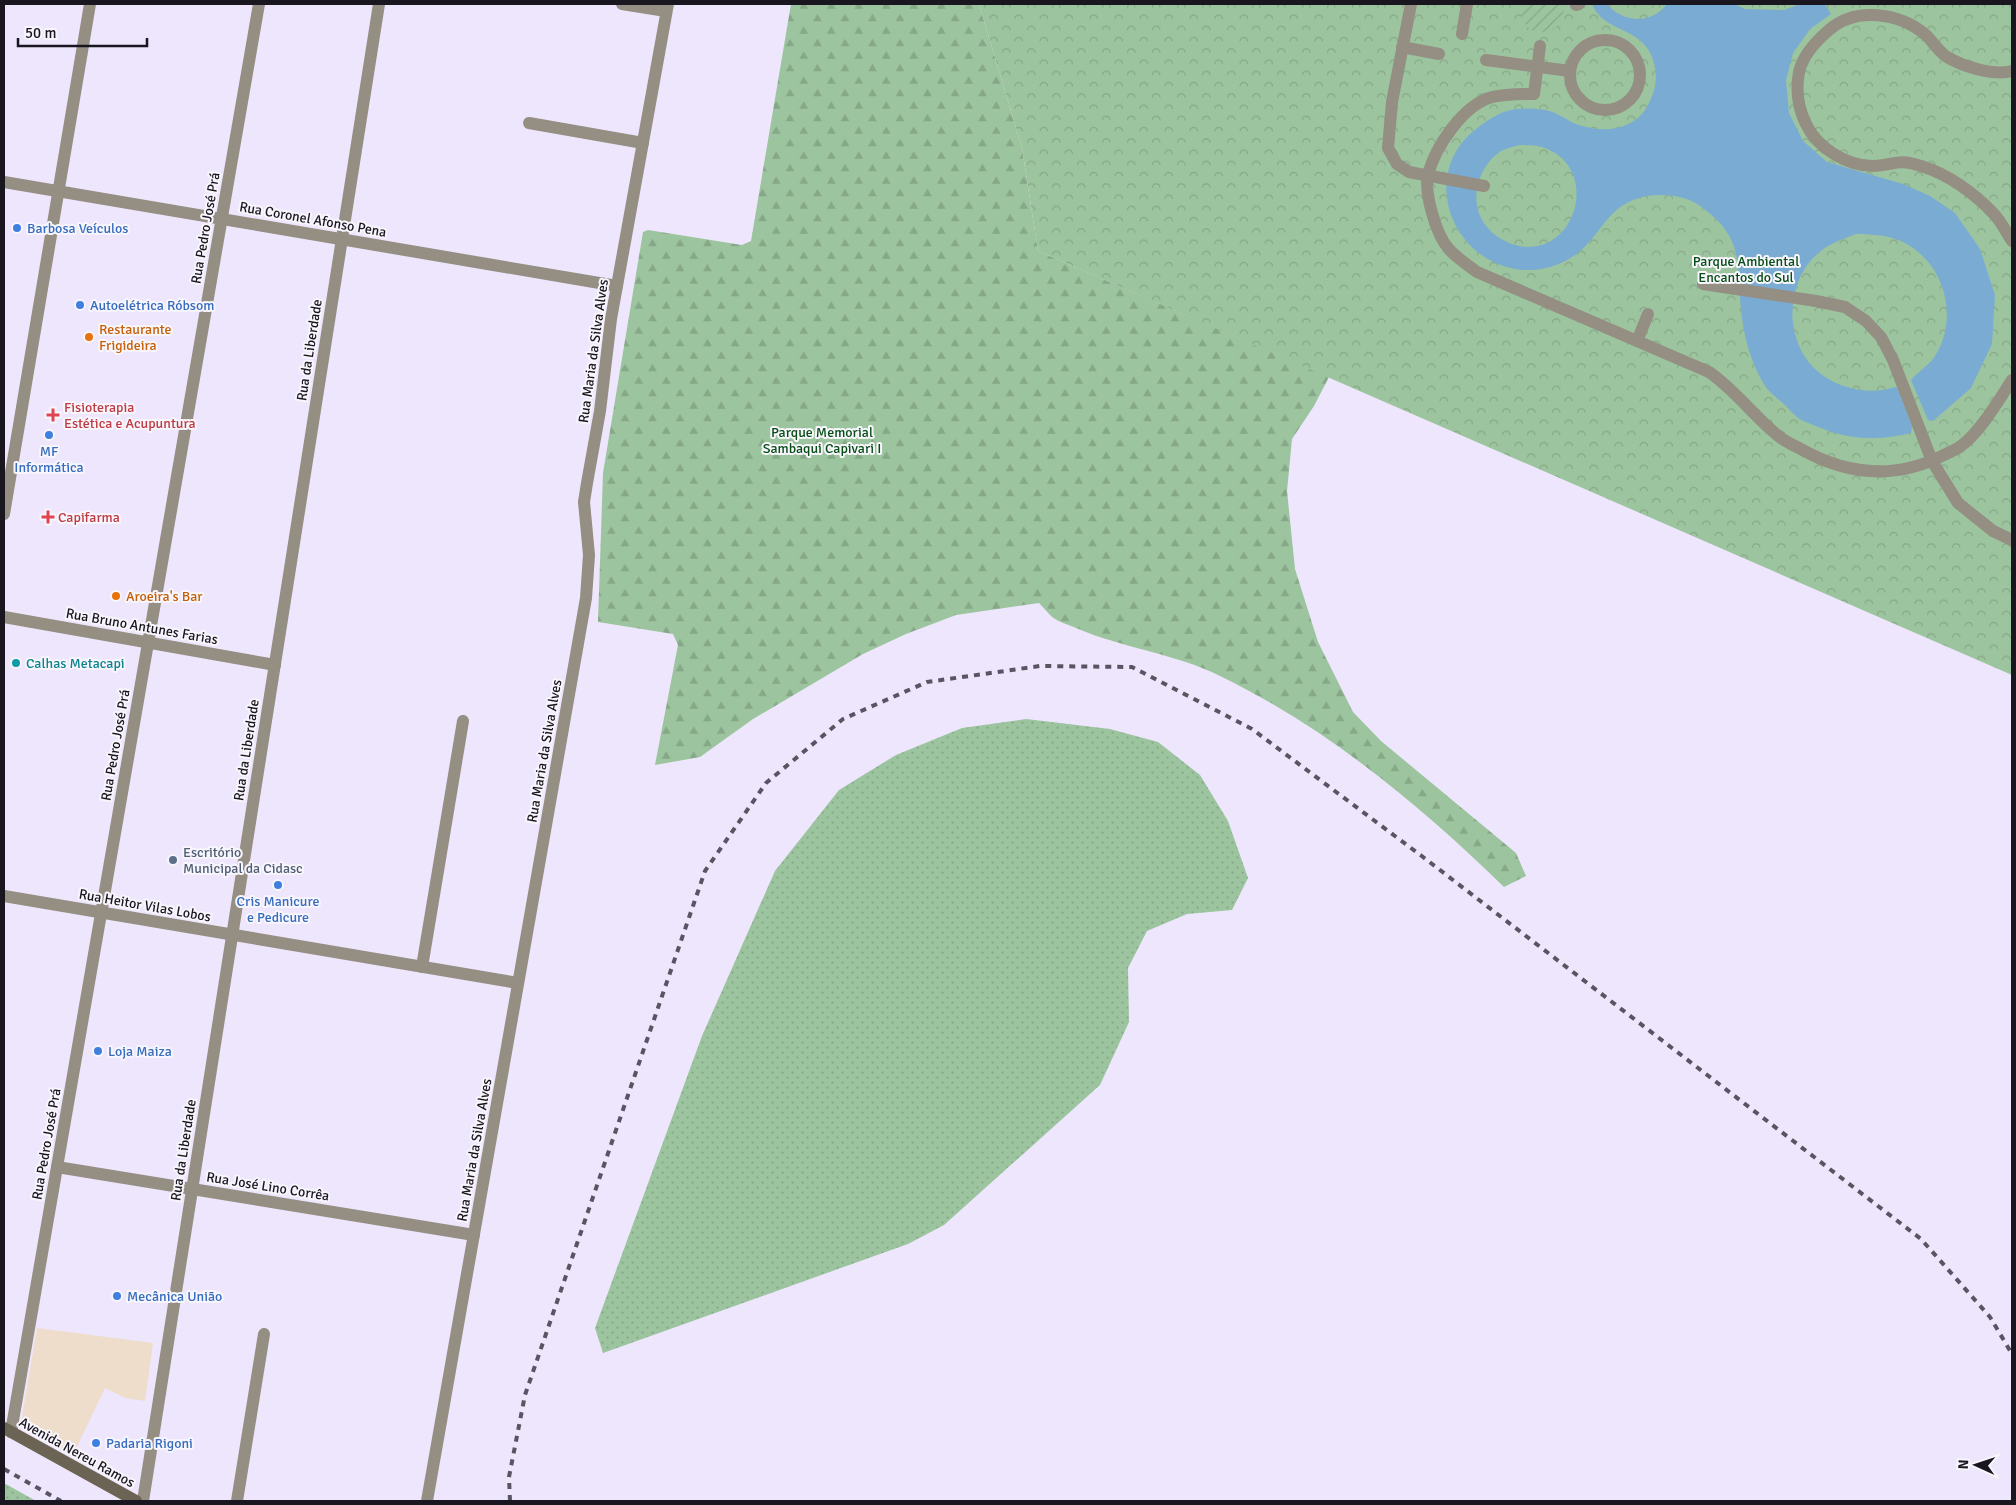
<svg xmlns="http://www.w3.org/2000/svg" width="2016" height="1505" font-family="Signika,sans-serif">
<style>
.commercial{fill:#efddcc}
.grass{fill:url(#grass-dots)}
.forest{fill:url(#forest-firs)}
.park{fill:url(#park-crowns)}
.garden{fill:url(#garden-furrows)}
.water{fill:#7aacd3;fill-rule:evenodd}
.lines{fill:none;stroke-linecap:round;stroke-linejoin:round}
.pedestrian{stroke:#948e83;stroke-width:12}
.minor{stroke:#948e83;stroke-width:12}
.tertiary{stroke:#948e83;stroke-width:12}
.secondary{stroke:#6b6353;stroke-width:12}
.rail{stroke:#595462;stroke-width:4;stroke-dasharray:6 6;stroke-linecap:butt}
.shop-dot{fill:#3f7fe0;stroke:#f8f6fc;stroke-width:2}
.food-dot{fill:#e8710a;stroke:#f8f6fc;stroke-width:2}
.health-dot{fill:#e0444e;stroke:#f8f6fc;stroke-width:2}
.culture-dot{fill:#0f9aa8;stroke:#f8f6fc;stroke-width:2}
.service-dot{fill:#5c6f8a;stroke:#f8f6fc;stroke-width:2}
.labels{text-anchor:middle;stroke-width:4;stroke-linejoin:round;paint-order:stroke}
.street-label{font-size:14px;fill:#1a1620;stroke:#f8f6fc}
.shop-label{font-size:14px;fill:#366cbe;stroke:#f8f6fc;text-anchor:start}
.park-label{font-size:14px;fill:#054d15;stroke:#f8f6fc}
.food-label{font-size:14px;fill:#c56008;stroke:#f8f6fc;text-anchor:start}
.health-label{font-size:14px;fill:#be3a42;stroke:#f8f6fc;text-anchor:start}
.culture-label{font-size:14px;fill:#0d838f;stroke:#f8f6fc;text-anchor:start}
.service-label{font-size:14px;fill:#4e5e75;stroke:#f8f6fc;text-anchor:start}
</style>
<defs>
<pattern id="grass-dots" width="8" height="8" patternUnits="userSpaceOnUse" patternTransform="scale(1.25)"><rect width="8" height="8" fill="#9cc49e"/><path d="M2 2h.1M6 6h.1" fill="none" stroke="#86a888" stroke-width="1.8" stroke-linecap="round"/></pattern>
<pattern id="forest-firs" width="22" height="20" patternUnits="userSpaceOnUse" patternTransform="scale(1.25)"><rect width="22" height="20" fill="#9cc49e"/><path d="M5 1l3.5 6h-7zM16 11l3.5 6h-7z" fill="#86a888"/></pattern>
<pattern id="park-crowns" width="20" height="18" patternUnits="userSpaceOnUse" patternTransform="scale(1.25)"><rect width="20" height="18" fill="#9cc49e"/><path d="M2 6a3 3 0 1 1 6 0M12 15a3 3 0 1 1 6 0" fill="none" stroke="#86a888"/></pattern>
<pattern id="garden-furrows" width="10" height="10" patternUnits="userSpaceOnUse" patternTransform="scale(1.25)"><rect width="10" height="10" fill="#9cc49e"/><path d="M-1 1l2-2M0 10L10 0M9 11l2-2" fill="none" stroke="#86a888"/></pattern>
</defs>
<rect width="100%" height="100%" fill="#ede6fc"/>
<path class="commercial" d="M37 1328 153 1343 145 1401 125 1398 105 1388 73 1455 28 1431 23 1426 22 1417Z"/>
<g class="grass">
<path d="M1026 719 1110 729 1158 742 1200 775 1228 821 1248 878 1232 910 1187 914 1147 931 1128 968 1129 1022 1100 1085 944 1225 908 1244 603 1353 595 1328 702 1036 775 871 839 790 896 755 962 728Z"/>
<path d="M4 1483 36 1501H4Z"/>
</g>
<path class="forest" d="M791 4H979L1022 148 1038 251 1329 377 1314 406 1292 439 1287 491 1295 569 1318 642 1353 712 1381 741 1516 853 1526 876 1504 887C1420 805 1327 728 1220 676 1177 654 1122 648 1076 628 1069 625 1059 622 1052 617 1048 613 1044 608 1039 603L956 615 906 634 863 654 753 719 700 757 655 765 678 645 673 634 598 622 603 473 643 232 648 230 742 245 751 241Z"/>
<path class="park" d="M979 4H2012V675L1038 251 1022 148Z"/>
<path class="garden" d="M1521 4H1563C1566 24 1551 37 1531 30L1521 19Z"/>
<path class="water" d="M1592 4H1607C1623 23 1651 25 1667 4H1734L1745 9 1784 10 1800 4H1825L1831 14 1810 29 1793 53 1786 80 1789 113 1803 141 1827 162 1903 184 1930 196 1955 213 1980 249 1995 295 1992 344 1971 388 1933 421 1928 420 1911 380C1917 373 1927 366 1933 359 1967 310 1935 238 1875 235 1869 235 1862 233 1856 234 1850 236 1844 239 1838 241 1821 248 1806 262 1799 280 1790 304 1790 325 1800 348 1814 379 1850 394 1882 390 1887 390 1892 387 1897 387L1912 426 1911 433C1880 441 1850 440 1821 428 1814 425 1807 423 1801 420 1795 416 1790 410 1785 405 1778 399 1770 393 1765 386 1751 364 1743 335 1741 309 1739 290 1740 261 1733 244 1726 226 1712 214 1697 204 1679 193 1648 192 1629 202 1605 213 1596 241 1575 255 1524 291 1456 259 1447 198 1444 176 1451 154 1466 138 1480 125 1497 111 1517 109 1526 108 1541 109 1549 111 1560 114 1569 122 1579 125 1602 133 1633 131 1647 107 1655 92 1659 78 1653 60 1643 26 1603 33 1592 4ZM1519 145C1526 145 1535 145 1542 147 1605 167 1574 265 1512 244 1502 240 1493 235 1487 227 1468 205 1476 170 1498 153 1504 149 1513 147 1519 145Z"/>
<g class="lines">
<g class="pedestrian">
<path d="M1411 4 1392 102 1388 148 1397 164 1409 172 1484 186"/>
<path d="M1576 5 1579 4"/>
<path d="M1462 34 1467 4"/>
<circle cx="1605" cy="75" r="35"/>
<path d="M1540 46 1534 94C1520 94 1505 94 1492 97 1463 105 1435 147 1428 175 1424 193 1436 234 1448 248 1455 257 1468 265 1477 272L1709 372C1735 390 1752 414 1776 434 1782 440 1791 444 1799 448 1846 475 1895 480 1944 455 1949 452 1956 450 1961 446 1980 432 1999 400 2012 380"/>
<path d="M1402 47 1439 54"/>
<path d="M1486 60 1570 71"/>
<path d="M2012 71C1994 76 1964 67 1947 57 1939 52 1933 42 1926 35 1900 13 1856 6 1829 30 1816 41 1803 55 1799 72 1796 89 1798 108 1806 124 1817 148 1847 166 1873 166 1894 165 1898 158 1921 166 1948 174 1974 193 1993 213 2001 221 2006 232 2012 241"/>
<path d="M1703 284 1816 301 1845 307 1866 321 1881 337 1893 360 1932 461 1958 503 1993 531 2012 540"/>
<path d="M1637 341 1648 314"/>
</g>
<g class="minor">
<path d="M622 4 666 11"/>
<path d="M529 123 643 143"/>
<path d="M4 182 617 286"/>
<path d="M4 617 275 665"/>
<path d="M4 896 518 983"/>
<path d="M422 967 463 721"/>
<path d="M57 1167 474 1235"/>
<path d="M11 1432 259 4"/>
<path d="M143 1501 379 4"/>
<path d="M237 1501 264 1334"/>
</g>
<g class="tertiary">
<path d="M4 514 90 4"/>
<path d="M427 1501 586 598 589 555 584 502 587 483 600 411 611 319 668 4"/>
</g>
<path class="secondary" d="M4 1428 136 1501"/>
<g class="rail">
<path d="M4 1469 61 1501"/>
<path d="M510 1501 509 1477 525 1395 705 871 766 783 843 719 927 682 1040 666 1132 667 1252 729 1423 857 1921 1239 1990 1317 2012 1354"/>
</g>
</g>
<g class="shop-dot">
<circle cx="17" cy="228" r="5"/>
<circle cx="80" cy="305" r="5"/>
<circle cx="49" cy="435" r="5"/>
<circle cx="278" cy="885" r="5"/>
<circle cx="98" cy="1051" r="5"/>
<circle cx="117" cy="1296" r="5"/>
<circle cx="96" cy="1443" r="5"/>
</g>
<g class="food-dot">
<circle cx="89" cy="337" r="5"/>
<circle cx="116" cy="596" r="5"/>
</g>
<g class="health-dot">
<path d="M50.5 407.5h5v5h5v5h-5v5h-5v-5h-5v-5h5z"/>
<path d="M45.5 509.5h5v5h5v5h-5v5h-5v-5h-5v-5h5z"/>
</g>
<circle class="culture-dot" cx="16" cy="663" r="5"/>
<circle class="service-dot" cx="173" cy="860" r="5"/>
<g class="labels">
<g class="street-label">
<text transform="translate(313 219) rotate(10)" y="5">Rua Coronel Afonso Pena</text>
<text transform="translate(205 228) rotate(-80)" y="5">Rua Pedro José Prá</text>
<text transform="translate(309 350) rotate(-81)" y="5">Rua da Liberdade</text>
<text transform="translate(593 351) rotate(-82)" y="5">Rua Maria da Silva Alves</text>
<text transform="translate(142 626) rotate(10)" y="5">Rua Bruno Antunes Farias</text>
<text transform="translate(115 745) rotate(-80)" y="5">Rua Pedro José Prá</text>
<text transform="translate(246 750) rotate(-81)" y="5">Rua da Liberdade</text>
<text transform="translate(544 751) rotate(-80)" y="5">Rua Maria da Silva Alves</text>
<text transform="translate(145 905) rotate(10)" y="5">Rua Heitor Vilas Lobos</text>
<text transform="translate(46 1144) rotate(-80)" y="5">Rua Pedro José Prá</text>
<text transform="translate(183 1150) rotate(-81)" y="5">Rua da Liberdade</text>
<text transform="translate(474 1150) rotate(-80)" y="5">Rua Maria da Silva Alves</text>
<text transform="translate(268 1186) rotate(9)" y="5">Rua José Lino Corrêa</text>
<text transform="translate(77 1452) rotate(29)" y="5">Avenida Nereu Ramos</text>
</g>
<g class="shop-label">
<text x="27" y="233">Barbosa Veículos</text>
<text x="90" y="310">Autoelétrica Róbsom</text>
<text x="49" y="456" text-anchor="middle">MF<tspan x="49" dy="16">Informática</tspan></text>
<text x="278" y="906" text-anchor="middle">Cris Manicure<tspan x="278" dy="16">e Pedicure</tspan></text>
<text x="108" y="1056">Loja Maiza</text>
<text x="127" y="1301">Mecânica União</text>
<text x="106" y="1448">Padaria Rigoni</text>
</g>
<g class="park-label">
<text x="1746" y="266">Parque Ambiental<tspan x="1746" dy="16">Encantos do Sul</tspan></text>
<text x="822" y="437">Parque Memorial<tspan x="822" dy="16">Sambaqui Capivari I</tspan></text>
</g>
<g class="food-label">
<text x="99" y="334">Restaurante<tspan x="99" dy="16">Frigideira</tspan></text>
<text x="126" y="601">Aroeira's Bar</text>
</g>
<g class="health-label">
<text x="64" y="412">Fisioterapia<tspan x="64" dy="16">Estética e Acupuntura</tspan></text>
<text x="58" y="522">Capifarma</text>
</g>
<g class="culture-label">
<text x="26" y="668">Calhas Metacapi</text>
</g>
<g class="service-label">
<text x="183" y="857">Escritório<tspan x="183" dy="16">Municipal da Cidasc</tspan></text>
</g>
</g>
<rect width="2016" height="1505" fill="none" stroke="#1a1620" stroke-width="10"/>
<g transform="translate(1976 1465) rotate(273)" stroke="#f8f6fc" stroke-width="4" paint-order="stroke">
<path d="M0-4L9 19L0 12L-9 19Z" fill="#1a1620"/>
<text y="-8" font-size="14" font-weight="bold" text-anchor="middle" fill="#1a1620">N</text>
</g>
<path d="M18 38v8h129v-8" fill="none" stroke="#1a1620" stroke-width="2.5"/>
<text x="25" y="38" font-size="15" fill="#1a1620" stroke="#f8f6fc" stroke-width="4" paint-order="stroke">50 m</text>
</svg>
